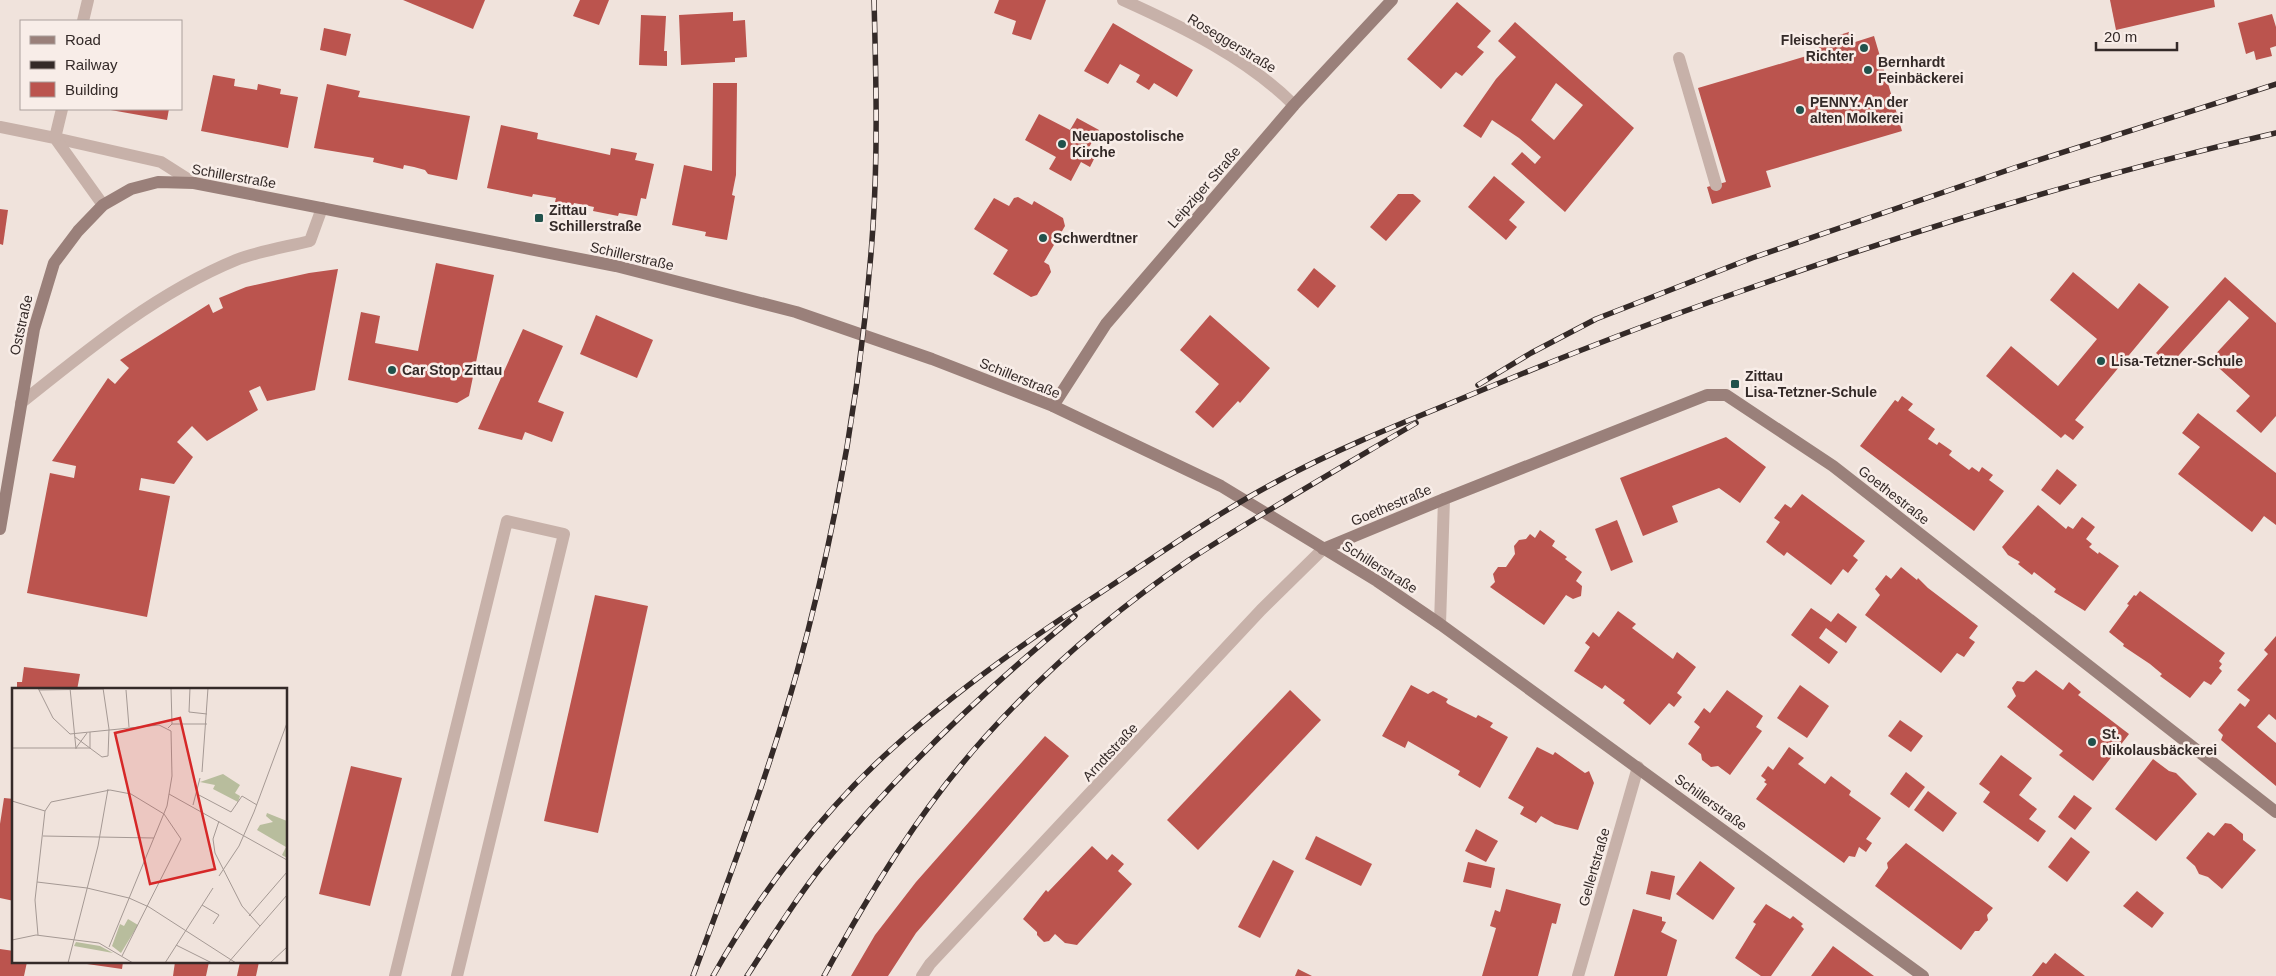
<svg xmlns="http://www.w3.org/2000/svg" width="2276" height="976" font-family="Helvetica,sans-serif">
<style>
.building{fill:#bb544e;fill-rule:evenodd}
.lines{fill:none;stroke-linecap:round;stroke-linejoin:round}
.lane{stroke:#c7b1a9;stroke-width:12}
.street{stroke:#c7b1a9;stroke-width:12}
.secondary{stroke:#9a807a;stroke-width:12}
.rail-casing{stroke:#342a28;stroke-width:5.5}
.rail{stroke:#f8ede8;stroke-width:4;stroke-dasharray:11;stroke-linecap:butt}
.poi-dot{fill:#21524c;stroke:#f8ede8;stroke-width:2}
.labels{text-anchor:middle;stroke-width:5;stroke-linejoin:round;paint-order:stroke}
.poi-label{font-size:14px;font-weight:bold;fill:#342a28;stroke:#f8ede8;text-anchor:start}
.street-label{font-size:14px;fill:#342a28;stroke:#f8ede8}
.inset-road{fill:none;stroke:#a59994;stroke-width:1}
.view{fill:#d62828;fill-opacity:0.15;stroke:#d62828;stroke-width:2.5}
.inset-edge{fill:none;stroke:#342a28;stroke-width:2.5}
</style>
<rect width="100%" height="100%" fill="#f0e3dc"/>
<g class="building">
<path d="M403 0H485L473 29Z"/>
<path d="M580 0H609L599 25 573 16Z"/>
<path d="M999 0H1046L1031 40 1012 34 1016 21 994 13Z"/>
<path d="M2110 0H2214L2215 7 2116 30Z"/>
<path d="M1457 2 1491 31 1477 47 1484 52 1462 76 1456 72 1441 89 1407 59Z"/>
<path d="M733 12V21L745 20 747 57 735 58V62L681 65 679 15Z"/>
<path d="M2272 14 2276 27V46L2270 48 2272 56 2256 60 2254 51 2246 54 2238 23Z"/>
<path d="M641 15 666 16 664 51H667V66L639 65Z"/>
<path d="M1515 22 1634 128 1565 212 1511 164 1522 152 1535 164 1541 157 1519 138 1492 120 1481 138 1463 126 1496 79 1516 57 1498 41ZM1556 83 1583 105 1554 140 1531 120Z"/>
<path d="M1113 23 1193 70 1177 97 1154 83 1149 90 1136 82 1140 75 1120 64 1108 84 1084 71Z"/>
<path d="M324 28 351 34 346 56 320 50Z"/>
<path d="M1849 32 1852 43 1874 36 1902 131 1766 171 1771 187 1712 204 1707 187 1726 182 1698 88 1820 52 1817 42Z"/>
<path d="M213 75 235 79 234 86 257 90 258 84 281 89 280 94 298 97 288 148 201 131Z"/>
<path d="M713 83H737L736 175 732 195 735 196 727 240 705 236 706 232 672 225 684 165 712 171Z"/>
<path d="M327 84 360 91 358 97 470 116 457 180 428 174 425 170 414 167 404 165 403 169 373 162 374 158 314 148Z"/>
<path d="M105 109H169L167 120Z"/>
<path d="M1039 114 1070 130 1077 118 1099 130 1088 149 1097 153 1090 167 1081 162 1071 181 1049 169 1056 157 1025 140Z"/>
<path d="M501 125 538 133 537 139 610 155 611 148 637 153 635 160 654 164 646 199 641 198 637 216 619 213 618 216 593 211 594 207 574 203 573 206 555 202 556 198 533 194 532 197 487 188Z"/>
<path d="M1494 176 1525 202 1509 220 1517 227 1506 240 1468 207Z"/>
<path d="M1398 194H1413L1421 201 1386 241 1370 227Z"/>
<path d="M1018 197 1032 205 1034 201 1063 218 1065 226 1044 262 1049 265 1051 272 1037 295 1031 297 993 274 1008 250 974 229 994 198 1009 206 1014 198Z"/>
<path d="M0 209 8 210 3 245 0 244Z"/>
<path d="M554 220 565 222 564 227 553 224Z"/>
<path d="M436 263 494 275 469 396 457 403 348 380 361 312 380 316 375 343 418 351Z"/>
<path d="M1314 268 1336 286 1318 308 1297 290Z"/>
<path d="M338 269 315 390 267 401 260 386 249 391 258 410 207 441 192 426 177 442 193 457 174 484 141 478 139 490 170 496 147 617 27 593 50 473 74 478 76 466 52 461 108 378 115 384 129 368 120 360 209 304 213 313 223 308 219 298 246 287 309 273Z"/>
<path d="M2073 272 2118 309 2139 283 2169 307 2075 420 2084 427 2073 440 2065 434 2061 438 1986 376 2011 346 2058 386 2097 339 2050 300Z"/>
<path d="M2225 277 2276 323V416L2261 433 2236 411 2250 396 2210 360 2249 318 2229 300 2170 365 2156 353Z"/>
<path d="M596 315 653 340 637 378 580 354Z"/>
<path d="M1210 315 1270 368 1240 403 1238 401 1213 428 1195 412 1219 384 1180 350Z"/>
<path d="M523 329 563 346 538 402 564 412 552 442 525 432 522 440 478 429Z"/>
<path d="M1902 396 1913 404 1908 410 1935 429 1928 439 1937 445 1939 442 1952 451 1949 455 1969 470 1972 467 1979 472 1982 467 1993 475 1989 480 2004 491 1974 531 1860 446 1895 400 1898 402Z"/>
<path d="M2198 413 2276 473V525L2264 516 2252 532 2178 474 2200 447 2182 433Z"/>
<path d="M1726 437 1766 467 1740 503 1719 488 1672 506 1678 522 1643 536 1620 478Z"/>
<path d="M2057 469 2077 485 2060 505 2041 490Z"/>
<path d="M1802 494 1865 541 1853 556 1858 560 1848 573 1843 569 1831 585 1787 552 1784 556 1766 542 1780 522 1774 518 1785 504 1791 508Z"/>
<path d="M2038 505 2066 529 2068 526 2073 529 2082 517 2090 523 2095 527 2086 539 2092 544 2089 547 2098 554 2099 552 2119 566 2085 611 2054 592 2056 589 2034 572 2032 575 2018 564 2020 562 2008 555 2002 547Z"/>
<path d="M1617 520 1633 562 1611 571 1595 529Z"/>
<path d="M1540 530 1555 541 1552 546 1567 557 1565 559 1582 572 1576 581 1582 586 1581 596 1573 599 1566 595 1544 625 1490 587 1495 582 1493 574 1498 567H1506L1515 554 1514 546 1519 540 1526 539 1530 534 1535 538Z"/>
<path d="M1901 567 1917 580 1918 578 1928 588 1978 626 1969 638 1975 642 1964 657 1957 653 1941 673 1865 615 1880 595 1875 589 1886 575 1891 579Z"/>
<path d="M2140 591 2225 653 2219 661 2222 664 2219 668 2222 671 2211 685 2204 681 2190 698 2160 676 2162 674 2150 664 2123 646 2124 644 2109 632 2129 605 2127 604 2134 595 2136 596Z"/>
<path d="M595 595 648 606 598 833 544 821Z"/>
<path d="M1811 608 1831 622 1838 613 1857 627 1846 643 1826 628 1819 638 1838 652 1829 664 1791 635Z"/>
<path d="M1618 611 1636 624 1632 628 1673 659 1677 652 1696 667 1677 693 1682 697 1674 707 1669 703 1650 725 1623 703 1625 700 1614 692 1605 685 1602 689 1574 671 1590 647 1585 643 1593 632 1599 637Z"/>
<path d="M2276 636V720L2269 714 2257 727 2276 743V786L2221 740 2223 735 2218 730 2240 703 2245 707 2250 700 2237 690 2268 654 2264 650Z"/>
<path d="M24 667 80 674 77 690H17V682H22Z"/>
<path d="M2036 670 2063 690 2069 682 2081 692 2078 695 2129 734 2093 781 2059 755 2063 751 2007 707 2016 696 2012 688 2017 681 2024 682Z"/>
<path d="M1411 685 1428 694 1433 691 1448 699 1446 702 1448 704 1476 718 1478 715 1493 723 1490 727 1508 737 1480 788 1458 775 1460 771 1408 741 1405 748 1382 736Z"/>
<path d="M1800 685 1829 706 1807 738 1777 718Z"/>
<path d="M1290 690 1321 720 1198 850 1167 820Z"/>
<path d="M1727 690 1763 716 1756 727 1762 731 1730 775 1718 766 1711 767 1702 760 1701 754 1688 744 1700 727 1694 722 1704 708 1710 713Z"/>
<path d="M1900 720 1923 736 1911 752 1888 736Z"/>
<path d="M1045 736 1069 756 916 933 888 976H851L875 935 916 882Z"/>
<path d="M1537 747 1553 755 1555 752 1585 773 1589 771 1594 783 1578 830 1555 824 1541 816 1536 823 1520 814 1524 807 1508 798Z"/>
<path d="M1789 747 1804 758 1798 764 1825 784 1831 776 1851 791 1849 795 1881 818 1866 839 1872 843 1866 852 1859 847 1855 857 1849 856 1844 863 1756 799 1767 784 1764 782 1766 780 1761 776 1768 766 1773 770Z"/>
<path d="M2001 755 2032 778 2019 795 2037 809 2029 819 2046 831 2038 842 1983 802 1990 792 1979 784Z"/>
<path d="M2153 759 2169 771 2176 773 2197 794 2156 841 2115 809Z"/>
<path d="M351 766 402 778 370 906 319 894Z"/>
<path d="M1906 772 1925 787 1909 808 1890 794Z"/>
<path d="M1928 791 1957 813 1943 832 1914 810Z"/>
<path d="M2074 795 2092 808 2075 830 2058 817Z"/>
<path d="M4 798 14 799V901L0 898V824Z"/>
<path d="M2225 823 2231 824 2243 834V840L2256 850 2222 889 2208 877 2199 874 2195 866 2186 858 2208 832 2214 836Z"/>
<path d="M1476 829 1498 841 1486 862 1465 851Z"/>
<path d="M1316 836 1372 864 1361 886 1305 859Z"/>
<path d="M2071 837 2090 852 2067 882 2048 867Z"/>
<path d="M1906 843 1993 908 1987 915 1988 920 1979 931H1975L1961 950 1875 886 1888 868 1887 863Z"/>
<path d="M1092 846 1107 860 1112 854 1124 864 1118 871 1132 884 1077 945 1065 943 1055 934 1049 941 1044 942 1037 935V932L1023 919 1046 890 1048 892Z"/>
<path d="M1273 860 1294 871 1260 938 1238 927Z"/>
<path d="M1700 861 1735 888 1713 920 1676 894Z"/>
<path d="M1468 862 1495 868 1491 888 1463 882Z"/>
<path d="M1651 871 1675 876 1670 900 1646 894Z"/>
<path d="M1506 889 1561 904 1556 924 1552 923 1538 976H1482L1496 928 1490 926 1495 910 1500 912Z"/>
<path d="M2137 891 2164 913 2152 928 2123 906Z"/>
<path d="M1766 904 1790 919 1793 916 1803 924 1801 926 1804 929 1771 976H1761L1735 958 1756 924 1753 922Z"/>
<path d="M1633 909 1662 917V921L1666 922 1661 932 1677 940 1667 976H1614Z"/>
<path d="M1833 946 1874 976H1811Z"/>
<path d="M0 949 14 951V962H27L24 976H0Z"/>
<path d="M2055 953 2085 976H2032L2043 962 2046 964Z"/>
<path d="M88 962H123L122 969 87 964Z"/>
<path d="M175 962H209L206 976H173Z"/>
<path d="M240 962H259L256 976H237Z"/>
<path d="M1298 969 1312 976H1295Z"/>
</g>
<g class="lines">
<g class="lane">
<path d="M1679 58 1716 185"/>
<path d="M55 138 161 162 194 183"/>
<path d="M21 403C87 350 156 293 236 260 259 251 286 247 310 241L322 208"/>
<path d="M395 976 507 521 564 534 457 976"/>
</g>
<g class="street">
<path d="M1123 0C1183 27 1247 58 1294 105"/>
<path d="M83 21 88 0"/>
<path d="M0 127 55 138 103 205"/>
<path d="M55 138 62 109"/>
<path d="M1440 624 1444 499"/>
<path d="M922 976 930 964 1261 610 1323 549"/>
<path d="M1578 976 1638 767"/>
</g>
<g class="secondary">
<path d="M1053 406 1106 324 1294 105 1392 0"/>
<path d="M0 529 34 329 54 263 78 231 103 205 131 189 158 182 194 183 616 266 796 312 932 359 1053 406 1221 486 1377 581 1440 624 1923 976"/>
<path d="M1323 549 1444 499 1707 395H1726L1833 466 2276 812"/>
</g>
<defs>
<g id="rail">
<path d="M1478 385 1531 353 1596 319 1752 258 2014 168 2276 84"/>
<path d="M693 976C730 876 768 775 797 672 837 527 863 376 873 226 878 151 876 75 874 0"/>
<path d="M713 976C759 894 824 809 894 747 955 692 1022 644 1091 599 1152 559 1212 516 1276 482 1333 451 1392 427 1451 403 1544 364 1638 327 1733 294 1911 231 2092 175 2276 133"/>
<path d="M747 976C771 939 794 901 822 866 897 773 982 692 1075 616"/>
<path d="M824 976C870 892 921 808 986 736 1046 670 1115 610 1189 560 1263 512 1340 468 1416 423"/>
</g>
</defs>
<use href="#rail" class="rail-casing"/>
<use href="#rail" class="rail"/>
</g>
<g class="poi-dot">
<circle cx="1864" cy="48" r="5"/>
<circle cx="1868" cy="70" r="5"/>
<circle cx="1800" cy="110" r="5"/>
<circle cx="1062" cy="144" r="5"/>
<rect x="534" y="213" width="10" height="10" rx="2.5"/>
<circle cx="1043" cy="238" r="5"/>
<circle cx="2101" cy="361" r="5"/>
<circle cx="392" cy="370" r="5"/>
<rect x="1730" y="379" width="10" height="10" rx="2.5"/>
<circle cx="2092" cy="742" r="5"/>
</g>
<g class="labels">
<g class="poi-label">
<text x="1854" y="45" text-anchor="end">Fleischerei<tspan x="1854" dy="16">Richter</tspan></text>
<text x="1878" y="67">Bernhardt<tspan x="1878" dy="16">Feinbäckerei</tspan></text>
<text x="1810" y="107">PENNY. An der<tspan x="1810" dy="16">alten Molkerei</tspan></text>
<text x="1072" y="141">Neuapostolische<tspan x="1072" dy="16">Kirche</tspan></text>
<text x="549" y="215">Zittau<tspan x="549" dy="16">Schillerstraße</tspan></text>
<text x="1053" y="243">Schwerdtner</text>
<text x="2111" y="366">Lisa-Tetzner-Schule</text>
<text x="402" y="375">Car Stop Zittau</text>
<text x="1745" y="381">Zittau<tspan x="1745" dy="16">Lisa-Tetzner-Schule</tspan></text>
<text x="2102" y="739">St.<tspan x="2102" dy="16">Nikolausbäckerei</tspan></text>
</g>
<g class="street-label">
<text transform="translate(1232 43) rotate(31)" y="5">Roseggerstraße</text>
<text transform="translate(234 176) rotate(10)" y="5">Schillerstraße</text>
<text transform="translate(1204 187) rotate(-49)" y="5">Leipziger Straße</text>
<text transform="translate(632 256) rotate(13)" y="5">Schillerstraße</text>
<text transform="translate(21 325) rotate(-77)" y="5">Oststraße</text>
<text transform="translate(1020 378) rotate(22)" y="5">Schillerstraße</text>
<text transform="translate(1894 495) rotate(38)" y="5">Goethestraße</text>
<text transform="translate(1391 505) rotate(-23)" y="5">Goethestraße</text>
<text transform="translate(1380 567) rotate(32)" y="5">Schillerstraße</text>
<text transform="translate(1110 752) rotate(-47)" y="5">Arndtstraße</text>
<text transform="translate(1711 802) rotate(36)" y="5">Schillerstraße</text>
<text transform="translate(1594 867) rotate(-74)" y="5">Gellertstraße</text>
</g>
</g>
<g transform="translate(12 688)">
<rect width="275" height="275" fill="#f0e3dc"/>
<path d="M211 86 228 97 223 105 228 108 226 114 201 101 203 97 188 94ZM255 125 275 133V170L270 167 274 159 245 142 248 137 261 134 254 128Z" fill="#b8bd9d"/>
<path d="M64 254 88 258 101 265 62 258Z" fill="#b8bd9d"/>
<path d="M116 231 126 237 109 265 100 258 108 236 112 238Z" fill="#b8bd9d"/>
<path class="inset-road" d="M26 0 41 30 58 46 147 37 159 43 160 88 155 118 97 259M58 0 64 61M178 0 177 24 195 26M27 2 91 1M114 2 117 39M160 36H195M156 40 160 36 159 0M63 49 90 69 96 68 97 41 91 0M0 60H78V44M64 60 75 45M190 84 196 0M157 106 275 172M185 106 219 124 230 108 245 117M0 113 33 123M181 117 188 90M207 133 201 151 203 165 230 218 248 238M31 148 142 150M207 188 227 158 242 124 275 35M25 194 75 200 117 210 137 219 224 275M190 217 207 227 201 236M237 228 275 184M26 247 23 212 33 123 39 114 98 102 119 106 152 126M0 252 24 247 87 255 121 275M164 257 200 275M110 268 169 151 152 126M56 275 86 158 96 101M153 275 201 200M216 275 275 207M258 275 275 259"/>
<path class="view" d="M168 30 203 181 138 196 103 45Z"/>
<rect width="275" height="275" class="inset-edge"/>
</g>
<rect x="20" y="20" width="162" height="90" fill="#f8ede8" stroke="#aa9f9b"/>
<rect x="30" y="36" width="25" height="8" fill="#9a807a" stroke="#aa9f9b"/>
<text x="65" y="45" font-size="15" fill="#342a28">Road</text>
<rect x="30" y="61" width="25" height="8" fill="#342a28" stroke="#aa9f9b"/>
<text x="65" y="70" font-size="15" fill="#342a28">Railway</text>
<rect x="30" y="82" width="25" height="15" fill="#bb544e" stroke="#aa9f9b"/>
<text x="65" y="95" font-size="15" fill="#342a28">Building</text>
<path d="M2096 42v8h81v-8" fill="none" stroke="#342a28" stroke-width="2.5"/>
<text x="2104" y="42" font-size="15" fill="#342a28" stroke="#f8ede8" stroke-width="4" paint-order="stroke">20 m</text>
</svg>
